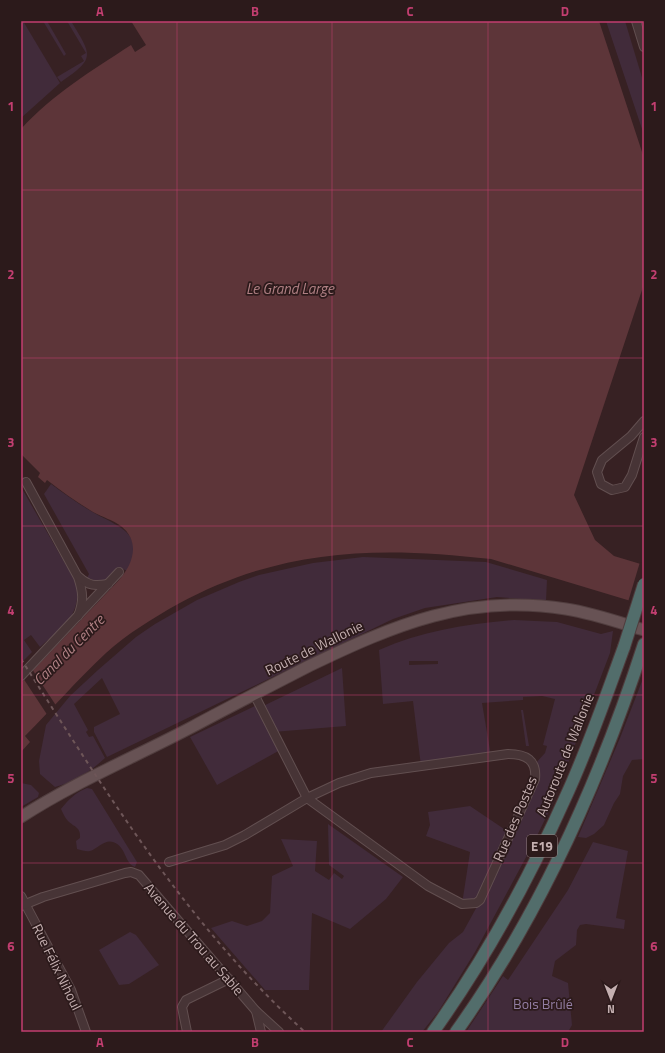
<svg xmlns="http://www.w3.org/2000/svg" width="665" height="1053" font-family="'Titillium Web',sans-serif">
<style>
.green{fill:#412b3a;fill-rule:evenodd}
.water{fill:#5d3539}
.pier{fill:#372123}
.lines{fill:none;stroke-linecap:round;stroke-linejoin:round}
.minor-casing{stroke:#624f50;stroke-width:10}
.major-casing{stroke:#513e3f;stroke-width:13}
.highway-casing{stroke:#4f3c3d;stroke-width:14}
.minor{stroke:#473436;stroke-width:8}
.major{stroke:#675254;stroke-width:11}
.highway{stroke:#526d6b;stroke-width:12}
.rail{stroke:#6e5658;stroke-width:2;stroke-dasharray:4 4;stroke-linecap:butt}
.highway-bridge-casing{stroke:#4f3c3d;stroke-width:14;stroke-linecap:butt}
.highway-bridge{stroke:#526d6b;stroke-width:12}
.grid{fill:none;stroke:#c23e70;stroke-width:1;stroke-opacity:0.55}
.labels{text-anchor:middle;stroke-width:3.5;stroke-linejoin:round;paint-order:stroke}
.shield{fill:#2c1a1b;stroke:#968283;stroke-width:1}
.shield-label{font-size:13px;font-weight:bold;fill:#c4afb0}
.street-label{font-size:14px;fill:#c4afb0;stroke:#2c1a1b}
.park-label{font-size:14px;fill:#937ea3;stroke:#2c1a1b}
.water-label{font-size:15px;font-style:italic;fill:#b08084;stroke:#2c1a1b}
.neatline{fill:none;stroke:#c23e70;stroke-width:1.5}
.grid-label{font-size:13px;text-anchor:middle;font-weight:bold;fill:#c23e70}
</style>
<rect width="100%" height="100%" fill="#372123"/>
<g class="green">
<path d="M21 21H23L60 83 21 118Z"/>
<path d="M43 21H47L66 54 64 56Z"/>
<path d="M67 21H71C92 56 96 58 61 82L57 77 84 61 81 56 86 53Z"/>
<path d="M606 21H625L644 84V135Z"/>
<path d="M51 484C66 495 80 505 96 514 122 528 146 535 127 571L121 568 108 584 87 578 89 574 44 494Z"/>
<path d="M21 487 78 586C78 620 63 626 40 647L31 635 24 640 32 652 21 663Z"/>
<path d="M363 557 486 562 547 580 546 601 497 597 425 608 393 619 107 757 94 732V727L120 714 102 678 74 704 88 730 86 732 89 737 93 736 105 758C91 771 73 783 55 787L40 774 39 761 46 725 70 696 98 670 136 637 155 624 197 600 239 582 259 575 313 563Z"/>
<path d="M514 620 557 622 601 634 613 631 610 653 552 805 532 846 475 952 438 1012 422 1032H381L417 982 449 943 463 932 480 901 462 904 470 852 426 836 430 825 428 812 470 806 510 833 535 779 534 765 545 753 547 746 543 745 555 699 542 696 523 697V700L482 703 491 756 421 766 413 701 383 704 379 650C422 631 467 624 514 620ZM409 661H438V664L409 665Z"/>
<path d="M342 668 346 726 273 732 282 749 217 785 190 737 259 704 261 707Z"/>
<path d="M644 676V759L632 760 623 776 620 794 614 803 604 825 594 834 586 838 578 837 620 738Z"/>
<path d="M521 710H523L529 746H526Z"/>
<path d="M21 783 31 785 39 793 38 797 21 807Z"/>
<path d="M87 788 92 789 137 862 135 867C124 863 127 847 113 842 105 839 97 849 90 851 87 852 81 850 77 849L76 841 80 838C81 827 74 827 68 821 65 818 63 813 61 809 68 800 76 792 87 788Z"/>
<path d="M328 824 403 877 386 899 350 929 312 913 309 990H265L211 928 232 921 247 926 262 921 270 913 272 876 293 866 281 839 317 841 315 871 329 880 334 873 342 879 344 876 329 865Z"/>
<path d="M593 842 628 851 616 918 625 920 624 929 586 924 580 925 577 930 576 945 555 961 552 976 568 983 572 1025 568 1032H466L503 976 508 980 568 890Z"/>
<path d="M130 932 136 935 159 965 129 984 119 985 99 950Z"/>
</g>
<path class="water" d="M131 21H599L644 158V284L574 495 595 540 614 556 644 565V605L491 559C377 546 281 548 178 604 153 618 127 634 106 653 78 679 52 709 25 736L30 742 21 752V683L119 580C133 564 141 542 121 526 113 520 102 517 93 512 77 502 62 492 47 480L45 483 38 477 40 473 21 454V129C53 94 91 71 131 45L135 52 146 45Z"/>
<g class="pier">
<path d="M640 562 644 563V607L628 602Z"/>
<path d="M32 669 57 707 48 716 23 678Z"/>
</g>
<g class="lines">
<defs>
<g id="minor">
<path d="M636 21 644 47"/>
<path d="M644 421 631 436 602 460 597 472 601 484 612 490 625 487 632 475 644 437"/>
<path d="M26 482 78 577C83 592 84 601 78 616"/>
<path d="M79 577C89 586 95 586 108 584"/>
<path d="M21 676 119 572"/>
<path d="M169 862 225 845 245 835 307 798 339 783 371 773 508 754C526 754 537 760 535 779L480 900 476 903 462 904 428 886 307 798 254 694"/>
<path d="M21 896 71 990 86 1032"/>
<path d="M21 906 43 897 125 873 131 872 139 875 256 1011 261 1032"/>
<path d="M256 1011 279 1032"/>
<path d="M187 1032 182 1007 186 1000 229 979"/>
</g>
<path id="major" d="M21 817C75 782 135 757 192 727 231 706 270 686 309 666 394 625 469 593 566 609 592 613 618 622 644 630"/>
<g id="highway">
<path d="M433 1032C486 958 530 877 567 794 589 746 606 696 624 647"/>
<path d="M456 1032C539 916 600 780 644 644"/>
</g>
</defs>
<use href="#minor" class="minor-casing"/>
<use href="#major" class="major-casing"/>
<use href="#highway" class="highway-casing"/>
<use href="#minor" class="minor"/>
<use href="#major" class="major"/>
<use href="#highway" class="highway"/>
<path class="rail" d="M21 659C106 792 187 925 305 1032"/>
<defs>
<path id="highway-bridge" d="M624 647 644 584"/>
</defs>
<use href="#highway-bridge" class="highway-bridge-casing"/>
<use href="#highway-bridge" class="highway-bridge"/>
</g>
<path class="grid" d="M177 21V1032M332 21V1032M488 21V1032M21 190H644M21 358H644M21 526H644M21 695H644M21 863H644"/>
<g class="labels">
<rect class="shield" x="527" y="835" width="30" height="22" rx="3"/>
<g class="shield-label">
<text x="542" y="851">E19</text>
</g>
<g class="street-label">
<text transform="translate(314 648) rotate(-26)" y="5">Route de Wallonie</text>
<text transform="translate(565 755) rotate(-68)" y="5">Autoroute de Wallonie</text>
<text transform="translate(515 819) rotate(-67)" y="5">Rue des Postes</text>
<text transform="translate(194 939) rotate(49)" y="5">Avenue du Trou au Sable</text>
<text transform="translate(57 967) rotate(64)" y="5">Rue Félix Nihoul</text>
</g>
<g class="park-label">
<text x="543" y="1009">Bois Brûlé</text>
</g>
<g class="water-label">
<text x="290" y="294">Le Grand Large</text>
<text transform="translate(69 650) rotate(-45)" y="5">Canal du Centre</text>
</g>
</g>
<rect width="665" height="1053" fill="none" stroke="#2c1a1b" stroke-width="44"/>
<g transform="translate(611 999) rotate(180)" stroke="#2c1a1b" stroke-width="3" paint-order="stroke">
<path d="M0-3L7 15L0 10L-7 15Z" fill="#c4afb0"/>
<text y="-6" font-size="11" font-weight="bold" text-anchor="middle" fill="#c4afb0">N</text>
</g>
<rect x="22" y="22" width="621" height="1009" class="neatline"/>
<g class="grid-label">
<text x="100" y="16">A</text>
<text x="255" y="16">B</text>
<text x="410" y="16">C</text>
<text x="565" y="16">D</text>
<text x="11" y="111">1</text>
<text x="654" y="111">1</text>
<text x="11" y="279">2</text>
<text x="654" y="279">2</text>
<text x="11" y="447">3</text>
<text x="654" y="447">3</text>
<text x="11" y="615">4</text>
<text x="654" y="615">4</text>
<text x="11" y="783">5</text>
<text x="654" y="783">5</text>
<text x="11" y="951">6</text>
<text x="654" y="951">6</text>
<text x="100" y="1047">A</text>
<text x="255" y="1047">B</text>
<text x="410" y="1047">C</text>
<text x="565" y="1047">D</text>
</g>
</svg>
